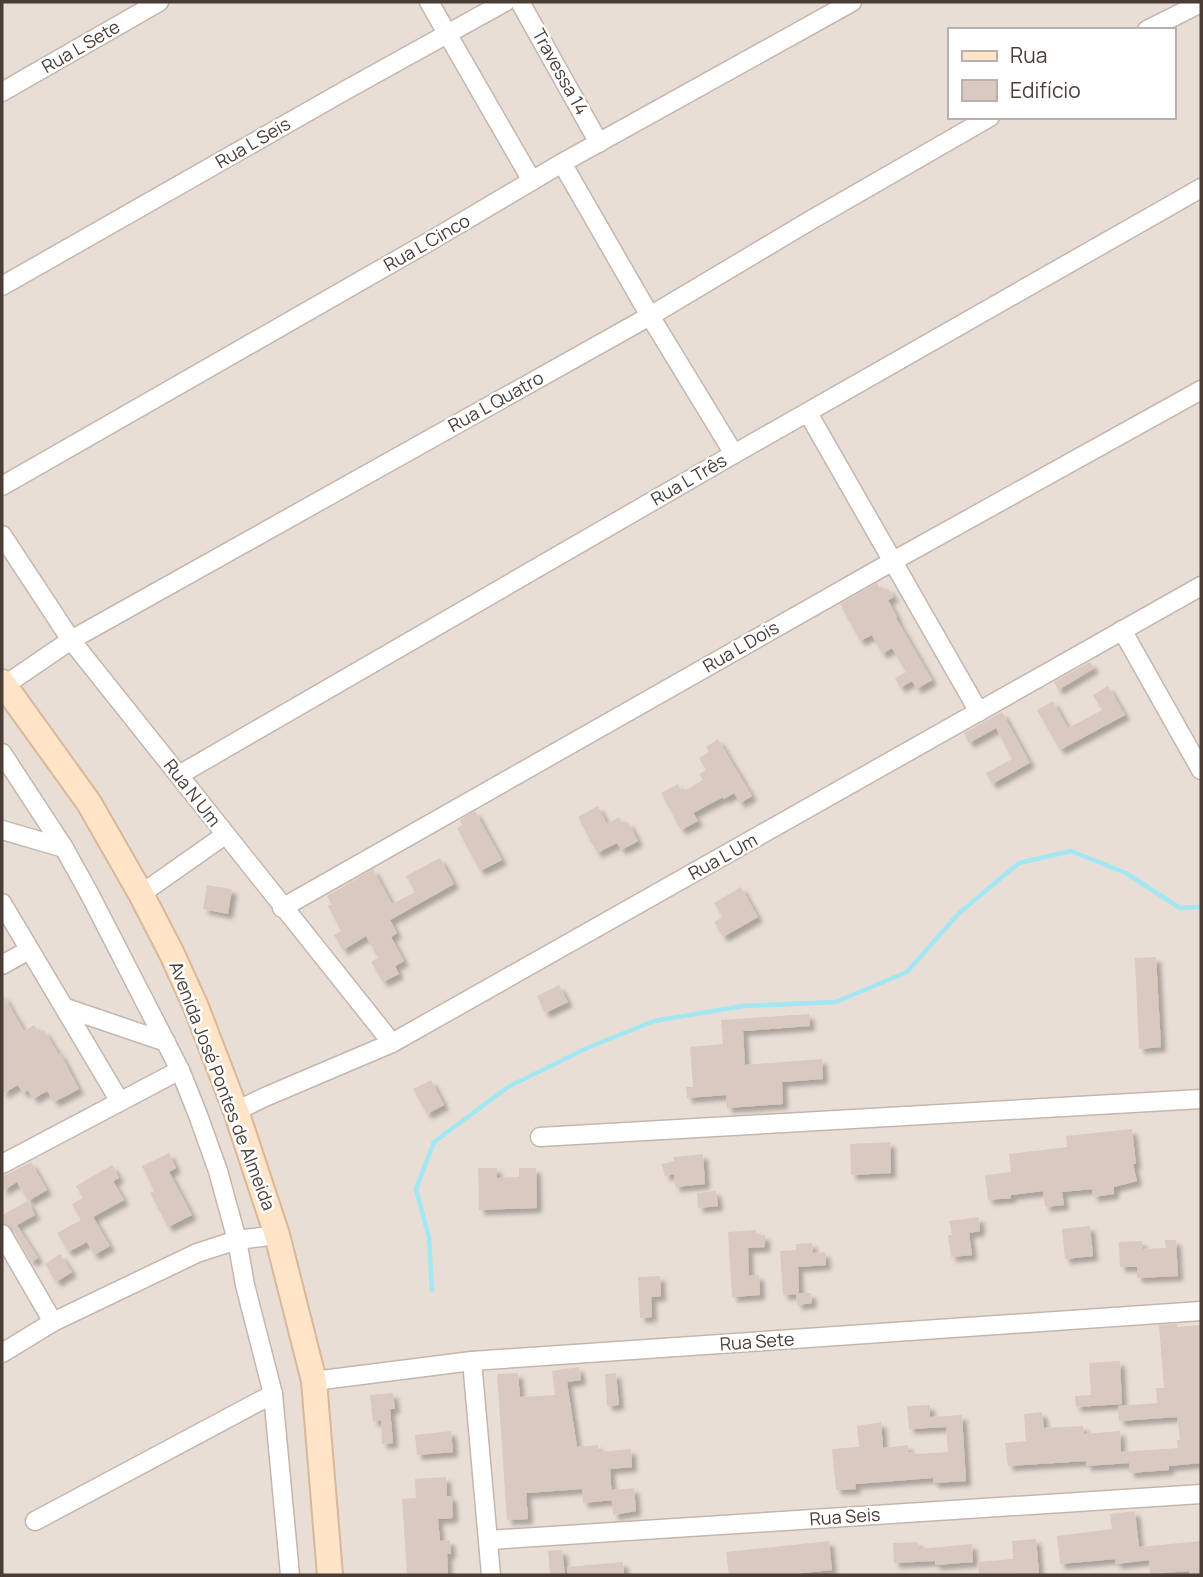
<svg xmlns="http://www.w3.org/2000/svg" width="1203" height="1577" font-family="Manrope,sans-serif">
<style>
.residential{fill:#e9ded6;fill-rule:evenodd}
.lines{fill:none;stroke-linecap:round;stroke-linejoin:round}
.stream{stroke:#a3e7f3;stroke-width:4.5}
.building{fill:#dac9c0;filter:url(#shadow)}
.street-casing{stroke:#c4b6ad;stroke-width:21}
.secondary-casing{stroke:#d9b799;stroke-width:28}
.street{stroke:#fff;stroke-width:18}
.secondary{stroke:#ffe4c8;stroke-width:24}
.labels{text-anchor:middle;stroke-width:5;stroke-linejoin:round;paint-order:stroke}
.street-label{font-size:18px;fill:#493d36;stroke:#fff}
</style>
<defs>
<filter id="shadow"><feDropShadow dx="5" dy="5" stdDeviation="2" flood-color="#0004"/></filter>
</defs>
<rect width="100%" height="100%" fill="#f5eee8"/>
<path class="residential" d="M2 2H1201V1575H2ZM949 30H1173V117H949Z"/>
<g class="lines">
<path class="stream" d="M432 1290 429 1238 416 1189 434 1142 508 1087 587 1048 654 1021 743 1006 836 1002 907 972 959 913 1019 863 1071 851 1126 873 1180 908 1201 907"/>
</g>
<g class="building">
<path d="M877 583 881 591 888 588 894 597 888 600 897 617 896 618 932 680 917 689 912 681 900 688 895 678 906 672 892 648 882 654 872 635 860 641 840 604Z"/>
<path d="M1090 662 1094 668 1058 690 1054 682Z"/>
<path d="M1108 686 1125 715 1060 750 1037 710 1053 701 1068 728 1102 710 1093 695Z"/>
<path d="M1002 712 1030 763 992 784 986 773 1012 759 996 728 969 743 964 733Z"/>
<path d="M718 739 752 796 740 803 734 793 724 799 723 797 693 813 698 821 681 830 661 793 678 784 682 792 703 780 699 774 706 770 699 758 709 752 706 747Z"/>
<path d="M598 806 607 824 619 817 623 825 628 822 638 841 621 850 617 843 597 853 578 817Z"/>
<path d="M475 811 502 860 480 871 457 828 462 825 460 820Z"/>
<path d="M440 858 454 884 390 920 397 933 391 937 404 961 395 966 399 974 383 982 371 962 378 958 366 936 343 950 334 935 341 931 328 906 332 904 327 896 373 869 392 904 415 892 406 876Z"/>
<path d="M207 885 232 889 228 914 203 909Z"/>
<path d="M741 887 758 917 723 937 714 922 722 917 714 903Z"/>
<path d="M1156 957 1161 1047 1139 1049 1135 958Z"/>
<path d="M559 985 568 1002 545 1013 537 996Z"/>
<path d="M2 993 24 1031 34 1025 39 1033 44 1030 58 1053H60L79 1089 54 1102 47 1091 33 1099 28 1090 23 1093 18 1085 2 1094Z"/>
<path d="M809 1014 810 1026 743 1031 745 1065 822 1059 823 1079 782 1082 783 1104 727 1108 726 1095 687 1098 686 1087H693L690 1047 723 1044 721 1020Z"/>
<path d="M431 1080 444 1105 427 1114 413 1089Z"/>
<path d="M1132 1129 1136 1164H1133L1137 1181 1114 1187V1194L1093 1197 1092 1189 1062 1192 1064 1205 1045 1207 1043 1191 1011 1195V1198L988 1200 985 1175 1011 1172 1009 1154 1067 1147 1066 1136Z"/>
<path d="M890 1142 891 1173 851 1175 850 1144Z"/>
<path d="M169 1153 176 1168 169 1172 192 1215 168 1227 150 1193 154 1191 142 1166Z"/>
<path d="M703 1154 705 1184 675 1187 674 1174 665 1176 662 1164 674 1161 673 1157Z"/>
<path d="M31 1162 47 1190 28 1201 17 1182 2 1191V1177Z"/>
<path d="M112 1165 119 1178 113 1181 124 1200 93 1217 110 1246 94 1255 87 1242 68 1252 57 1233 81 1220 72 1204 83 1198 76 1186Z"/>
<path d="M478 1168H497V1178L519 1177V1168H536L537 1208 479 1210Z"/>
<path d="M716 1191 718 1206 698 1208 697 1193Z"/>
<path d="M28 1201 35 1215 17 1225 38 1258 31 1262 12 1228 2 1223V1215Z"/>
<path d="M979 1217 980 1231 969 1233 972 1255 951 1257 948 1235H952L949 1221Z"/>
<path d="M1090 1226 1093 1256 1065 1259 1062 1229Z"/>
<path d="M756 1230V1236L765 1235V1247L748 1248 749 1276 759 1275 760 1295 732 1297 728 1232Z"/>
<path d="M1165 1240H1176L1178 1276 1137 1278V1267H1120L1119 1242 1142 1241 1143 1249 1166 1248Z"/>
<path d="M812 1243 813 1253 825 1252 826 1265 798 1267 799 1293H811L812 1303 797 1305 796 1294 783 1295 780 1251 796 1250V1244Z"/>
<path d="M60 1254 72 1272 56 1282 45 1264Z"/>
<path d="M660 1276 661 1296 651 1297 652 1317 640 1318 638 1277Z"/>
<path d="M1177 1324V1327L1201 1325V1463L1169 1466V1470L1129 1473V1463L1086 1466V1461L1008 1466 1005 1443 1026 1441 1024 1414 1042 1412 1044 1428 1083 1426 1084 1434 1120 1431 1121 1452 1178 1448 1177 1440H1180L1177 1417 1119 1421 1118 1406 1157 1403 1156 1388H1164L1159 1325Z"/>
<path d="M1120 1361 1122 1404 1076 1407 1075 1396 1091 1395 1089 1363Z"/>
<path d="M579 1367 581 1380 567 1382 577 1447 598 1445 599 1452 631 1449 632 1467 610 1469 612 1500 583 1503 582 1489 526 1493 528 1519 507 1520 497 1374 518 1373 520 1397 555 1395 552 1371Z"/>
<path d="M616 1373 619 1405 607 1406 605 1374Z"/>
<path d="M393 1393 395 1409H390L393 1443 382 1444 381 1420 373 1422 370 1395Z"/>
<path d="M930 1405V1417L962 1415 966 1481 933 1483V1478L855 1484 856 1489 836 1490 832 1449 859 1447 857 1426 881 1422 883 1448 908 1445V1452L917 1454 948 1452 946 1427 909 1429 907 1406Z"/>
<path d="M451 1431 453 1452 417 1455 415 1435Z"/>
<path d="M446 1477 447 1496H452L453 1518 438 1519 440 1541 450 1540 451 1554H447L448 1575H407L402 1499 416 1498 415 1479Z"/>
<path d="M634 1488 636 1511 613 1515 611 1490Z"/>
<path d="M1135 1511 1139 1547 1201 1541V1575H1189V1571L1150 1574 1149 1560 1116 1564 1115 1559 1060 1564 1057 1536 1112 1529 1110 1514Z"/>
<path d="M1036 1539 1039 1573 979 1575 978 1562 1013 1559 1012 1541Z"/>
<path d="M829 1541 832 1570 802 1573V1575H729L726 1552Z"/>
<path d="M918 1542 919 1549 972 1544 973 1562 935 1565V1561L894 1563 893 1543Z"/>
<path d="M562 1550 565 1575H550L548 1551Z"/>
<path d="M623 1562 624 1575H567V1567Z"/>
</g>
<g class="lines">
<defs>
<g id="street">
<path d="M429 2 532 181"/>
<path d="M520 2 599 143"/>
<path d="M1147 30 1201 3"/>
<path d="M2 92 159 2"/>
<path d="M562 163 650 316 734 454"/>
<path d="M2 286 346 90 505 2"/>
<path d="M808 413 979 712"/>
<path d="M2 486 432 240 562 163 852 2"/>
<path d="M2 535 71 640 392 1043"/>
<path d="M1122 630 1201 770"/>
<path d="M2 687 71 640 650 316 811 220 990 117"/>
<path d="M2 753 64 848 89 893 180 1070 198 1115 218 1171 237 1240 245 1285 273 1394 290 1575"/>
<path d="M179 775 734 454 1201 188"/>
<path d="M2 830 64 848"/>
<path d="M141 894 225 835"/>
<path d="M2 903 119 1100"/>
<path d="M282 908 895 560 1201 390"/>
<path d="M2 965 29 950"/>
<path d="M66 1008 166 1042"/>
<path d="M236 1111 265 1097 392 1043 1201 586"/>
<path d="M540 1137 1201 1099"/>
<path d="M2 1164 180 1070"/>
<path d="M2 1234 53 1322"/>
<path d="M2 1353 53 1322 197 1253 237 1240 277 1235"/>
<path d="M472 1361 491 1575"/>
<path d="M314 1381 472 1361 1201 1311"/>
<path d="M35 1521 273 1394"/>
<path d="M489 1540 1201 1494"/>
</g>
<path id="secondary" d="M2 682 89 803 141 894 172 954 196 1007 236 1111 277 1235 314 1381 330 1575"/>
</defs>
<use href="#street" class="street-casing"/>
<use href="#secondary" class="secondary-casing"/>
<use href="#street" class="street"/>
<use href="#secondary" class="secondary"/>
</g>
<g class="labels">
<g class="street-label">
<text transform="translate(81 47) rotate(-30)" y="6">Rua L Sete</text>
<text transform="translate(560 72) rotate(61)" y="6">Travessa 14</text>
<text transform="translate(253 143) rotate(-30)" y="6">Rua L Seis</text>
<text transform="translate(427 243) rotate(-30)" y="6">Rua L Cinco</text>
<text transform="translate(496 402) rotate(-29)" y="6">Rua L Quatro</text>
<text transform="translate(689 480) rotate(-30)" y="6">Rua L Três</text>
<text transform="translate(741 647) rotate(-30)" y="6">Rua L Dois</text>
<text transform="translate(192 793) rotate(52)" y="6">Rua N Um</text>
<text transform="translate(723 857) rotate(-29)" y="6">Rua L Um</text>
<text transform="translate(222 1086) rotate(69)" y="6">Avenida José Pontes de Almeida</text>
<text transform="translate(757 1342) rotate(-4)" y="6">Rua Sete</text>
<text transform="translate(845 1517) rotate(-4)" y="6">Rua Seis</text>
</g>
</g>
<rect width="1203" height="1577" fill="none" stroke="#493d36" stroke-width="7"/>
<rect x="948" y="28" width="228" height="91" fill="#ffffff" stroke="#b6b1af" stroke-width="2"/>
<rect x="962" y="51" width="35" height="10" fill="#ffe4c8" stroke="#b6b1af" stroke-width="2"/>
<text x="1010" y="63" font-size="21" fill="#493d36">Rua</text>
<rect x="962" y="80" width="35" height="21" fill="#dac9c0" stroke="#b6b1af" stroke-width="2"/>
<text x="1010" y="98" font-size="21" fill="#493d36">Edifício</text>
</svg>
